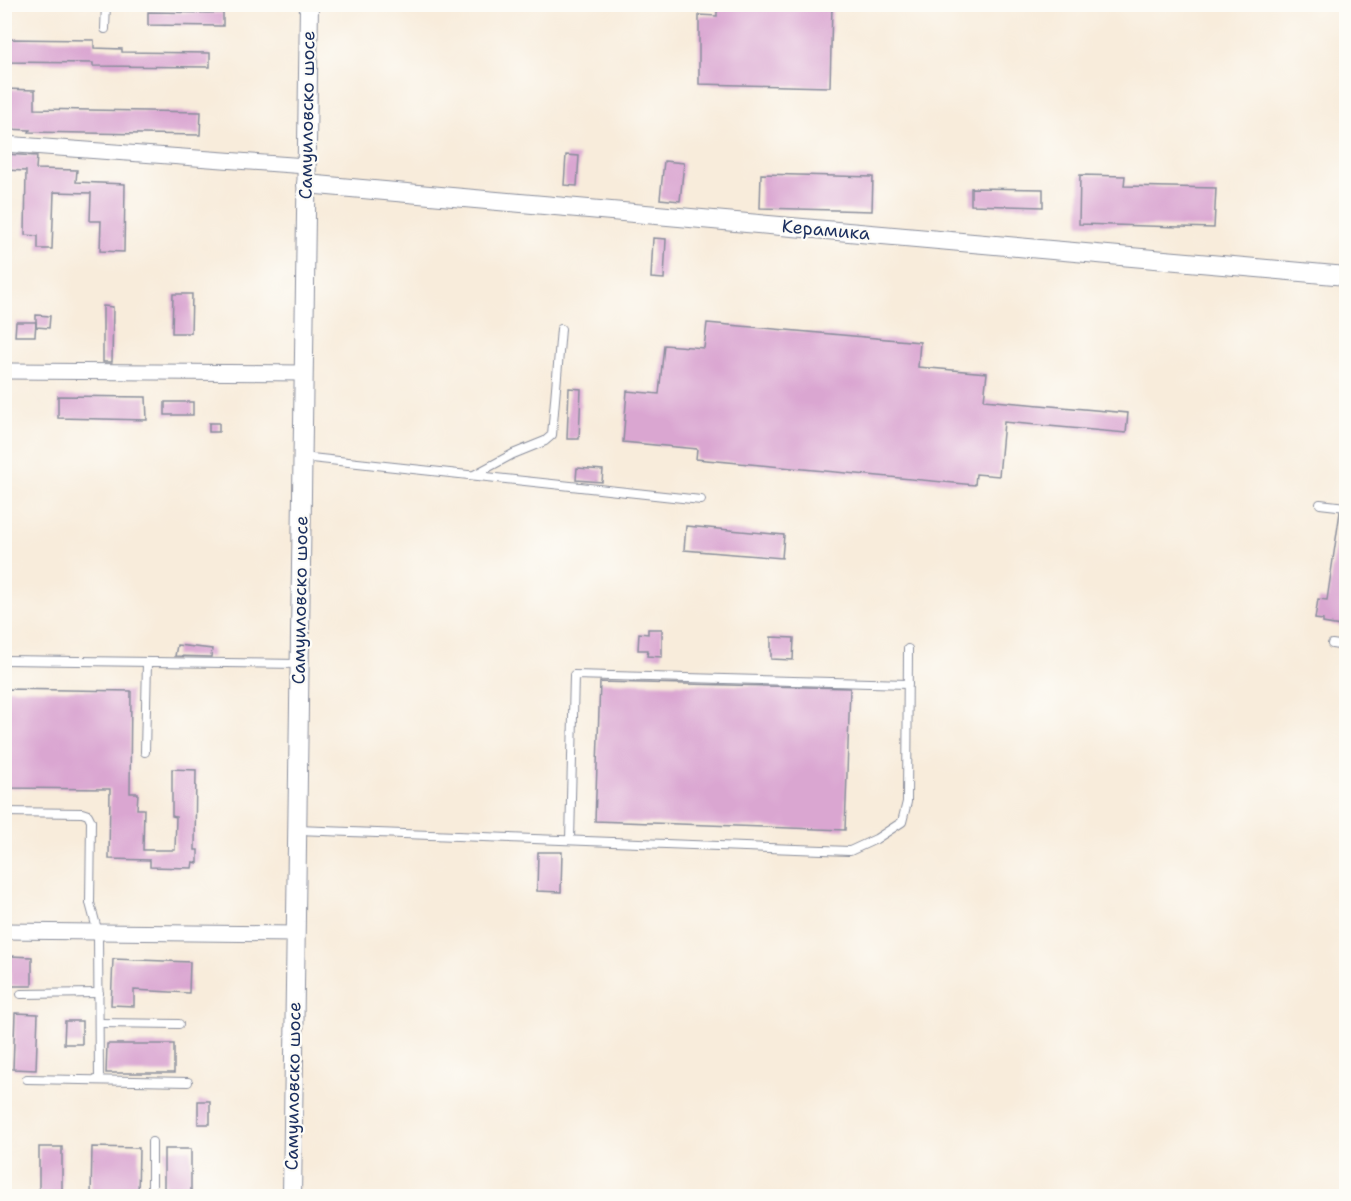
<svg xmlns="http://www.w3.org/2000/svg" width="1351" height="1201" font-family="'Shantell Sans',sans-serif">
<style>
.building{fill:#daa6d1}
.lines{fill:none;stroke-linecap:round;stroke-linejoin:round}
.service-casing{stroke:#8a8e9c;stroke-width:10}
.minor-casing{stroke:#8a8e9c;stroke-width:17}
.tertiary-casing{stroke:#8a8e9c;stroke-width:20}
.service{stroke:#fff;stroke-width:8}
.minor{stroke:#fff;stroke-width:15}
.tertiary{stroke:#fff;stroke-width:18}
.labels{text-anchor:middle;stroke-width:4.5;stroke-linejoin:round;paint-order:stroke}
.street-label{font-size:18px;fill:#1b2f5e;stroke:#fdfcf7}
</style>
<rect width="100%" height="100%" fill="#fdfcf7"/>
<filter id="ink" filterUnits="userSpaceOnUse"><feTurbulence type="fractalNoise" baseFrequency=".0167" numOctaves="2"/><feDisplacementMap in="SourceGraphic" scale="12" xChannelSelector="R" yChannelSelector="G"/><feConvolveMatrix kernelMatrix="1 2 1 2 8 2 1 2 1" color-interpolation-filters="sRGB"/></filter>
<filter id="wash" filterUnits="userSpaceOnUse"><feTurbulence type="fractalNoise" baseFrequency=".008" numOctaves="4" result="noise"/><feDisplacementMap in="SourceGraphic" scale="24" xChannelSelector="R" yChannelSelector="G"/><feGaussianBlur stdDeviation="1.35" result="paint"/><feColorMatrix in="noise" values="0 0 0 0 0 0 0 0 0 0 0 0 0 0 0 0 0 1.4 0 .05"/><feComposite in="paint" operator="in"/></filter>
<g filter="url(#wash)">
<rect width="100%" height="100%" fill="#f8ecdb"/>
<g id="blocks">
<g class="building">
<path d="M717 4 832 6 830 87 699 84V15L717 16Z"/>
<path d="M148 12 223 13V26L148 25Z"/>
<path d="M4 39 94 40V48L122 49V52L210 53V67L93 66V63L4 62Z"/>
<path d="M4 89 35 90V109L201 112 200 135 29 132 30 130 4 129Z"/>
<path d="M4 154 37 156 36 169 77 170 76 182 125 184 124 252 100 251 101 221H90L91 193 54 192 52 249H38V236L25 235 26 171 4 170Z"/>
<path d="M566 155 579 156 577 186 564 185Z"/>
<path d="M664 161 684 163 680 201 660 199Z"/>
<path d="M761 174 873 177 872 211 760 208Z"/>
<path d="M1080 175 1125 176 1124 186 1216 188 1214 228 1079 224Z"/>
<path d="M971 188 1043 189V207L971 205Z"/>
<path d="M653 238 666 239 664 279 651 278Z"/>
<path d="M173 294H192L191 333H172Z"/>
<path d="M103 306 113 307 112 362H103Z"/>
<path d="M36 315 50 316 49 328 36 327Z"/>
<path d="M16 322H36L35 336H15Z"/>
<path d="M707 323 920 342 918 367 987 373 984 400 1128 413 1126 433 1004 422 999 476 976 474 975 485 696 459 697 449 623 442 627 391 659 394 664 345 704 348Z"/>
<path d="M569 388 581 389 579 439H567Z"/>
<path d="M58 396 146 397 147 420 58 418Z"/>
<rect x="165" y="402" width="28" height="13"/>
<rect x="209" y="423" width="10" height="9"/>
<path d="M577 468 603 470 602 482 576 480Z"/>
<path d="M1340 512 1347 513V627L1323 623V620L1315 619 1318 599 1327 600Z"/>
<path d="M686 526 784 535 782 558 684 550Z"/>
<path d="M648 629H662V657L647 656 648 650H638L639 633 648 634Z"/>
<path d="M771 637 794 638 793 660 771 659Z"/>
<path d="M177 645 212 649 211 657 175 656Z"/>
<path d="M600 682 850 688 845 830 595 821Z"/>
<path d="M4 689 131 691 130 793H138L137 809H144L143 850H175L176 817 172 816V769L196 770 195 850H198V863L193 862 192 868 150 867V860L109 859 110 789 4 788Z"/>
<path d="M538 852H562L561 892 537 891Z"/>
<path d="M10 956 32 957V986H10Z"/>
<path d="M113 959 190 962 189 993 134 990V1006L111 1005Z"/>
<path d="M15 1013 38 1014 36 1070 13 1069Z"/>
<path d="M65 1021H82V1044H64Z"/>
<path d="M107 1044H174V1073H106Z"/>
<rect x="198" y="1101" width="12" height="23"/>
<rect x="39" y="1147" width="23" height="50"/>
<path d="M92 1147 139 1148 138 1197H91Z"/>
<rect x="164" y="1149" width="27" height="48"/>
</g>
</g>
</g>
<g filter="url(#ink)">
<use href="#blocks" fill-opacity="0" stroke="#8a8e9c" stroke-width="1.5"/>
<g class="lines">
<defs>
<g id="service">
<path d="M105 29 106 4"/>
<path d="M302 457 701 500"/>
<path d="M474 475 513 454 545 441 552 435 561 329"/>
<path d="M1320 504 1346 507"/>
<path d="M1332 644 1346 646"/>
<path d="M4 660 299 664"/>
<path d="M145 752 147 662"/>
<path d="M4 812 82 813 88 815 91 821 90 903 98 933 99 1080"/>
<path d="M297 830 850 851 876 839 902 822 907 802 908 649"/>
<path d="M570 840 574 675 908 684"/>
<path d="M21 994 99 993"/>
<path d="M99 1023 179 1024"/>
<path d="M27 1079 188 1082"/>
<path d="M152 1196V1142"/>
</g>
<g id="minor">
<path d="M4 144 306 166"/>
<path d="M8 371 303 373"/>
<path d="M4 931 296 934"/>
</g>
<g id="tertiary">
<path d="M306 184 1346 276"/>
<path d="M292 1196 309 4"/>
</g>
</defs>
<use href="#service" class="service-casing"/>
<use href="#minor" class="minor-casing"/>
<use href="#tertiary" class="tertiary-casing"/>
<use href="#service" class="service"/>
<use href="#minor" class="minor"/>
<use href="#tertiary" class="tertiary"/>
</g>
</g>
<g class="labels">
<g class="street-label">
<text transform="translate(307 115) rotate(-89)" y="6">Самуиловско шосе</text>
<text transform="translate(826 230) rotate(5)" y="6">Керамика</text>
<text transform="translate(300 600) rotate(-89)" y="6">Самуиловско шосе</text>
<text transform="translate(293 1086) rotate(-89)" y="6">Самуиловско шосе</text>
</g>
</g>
<rect width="1351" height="1201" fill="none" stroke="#fdfcf7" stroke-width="24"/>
</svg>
